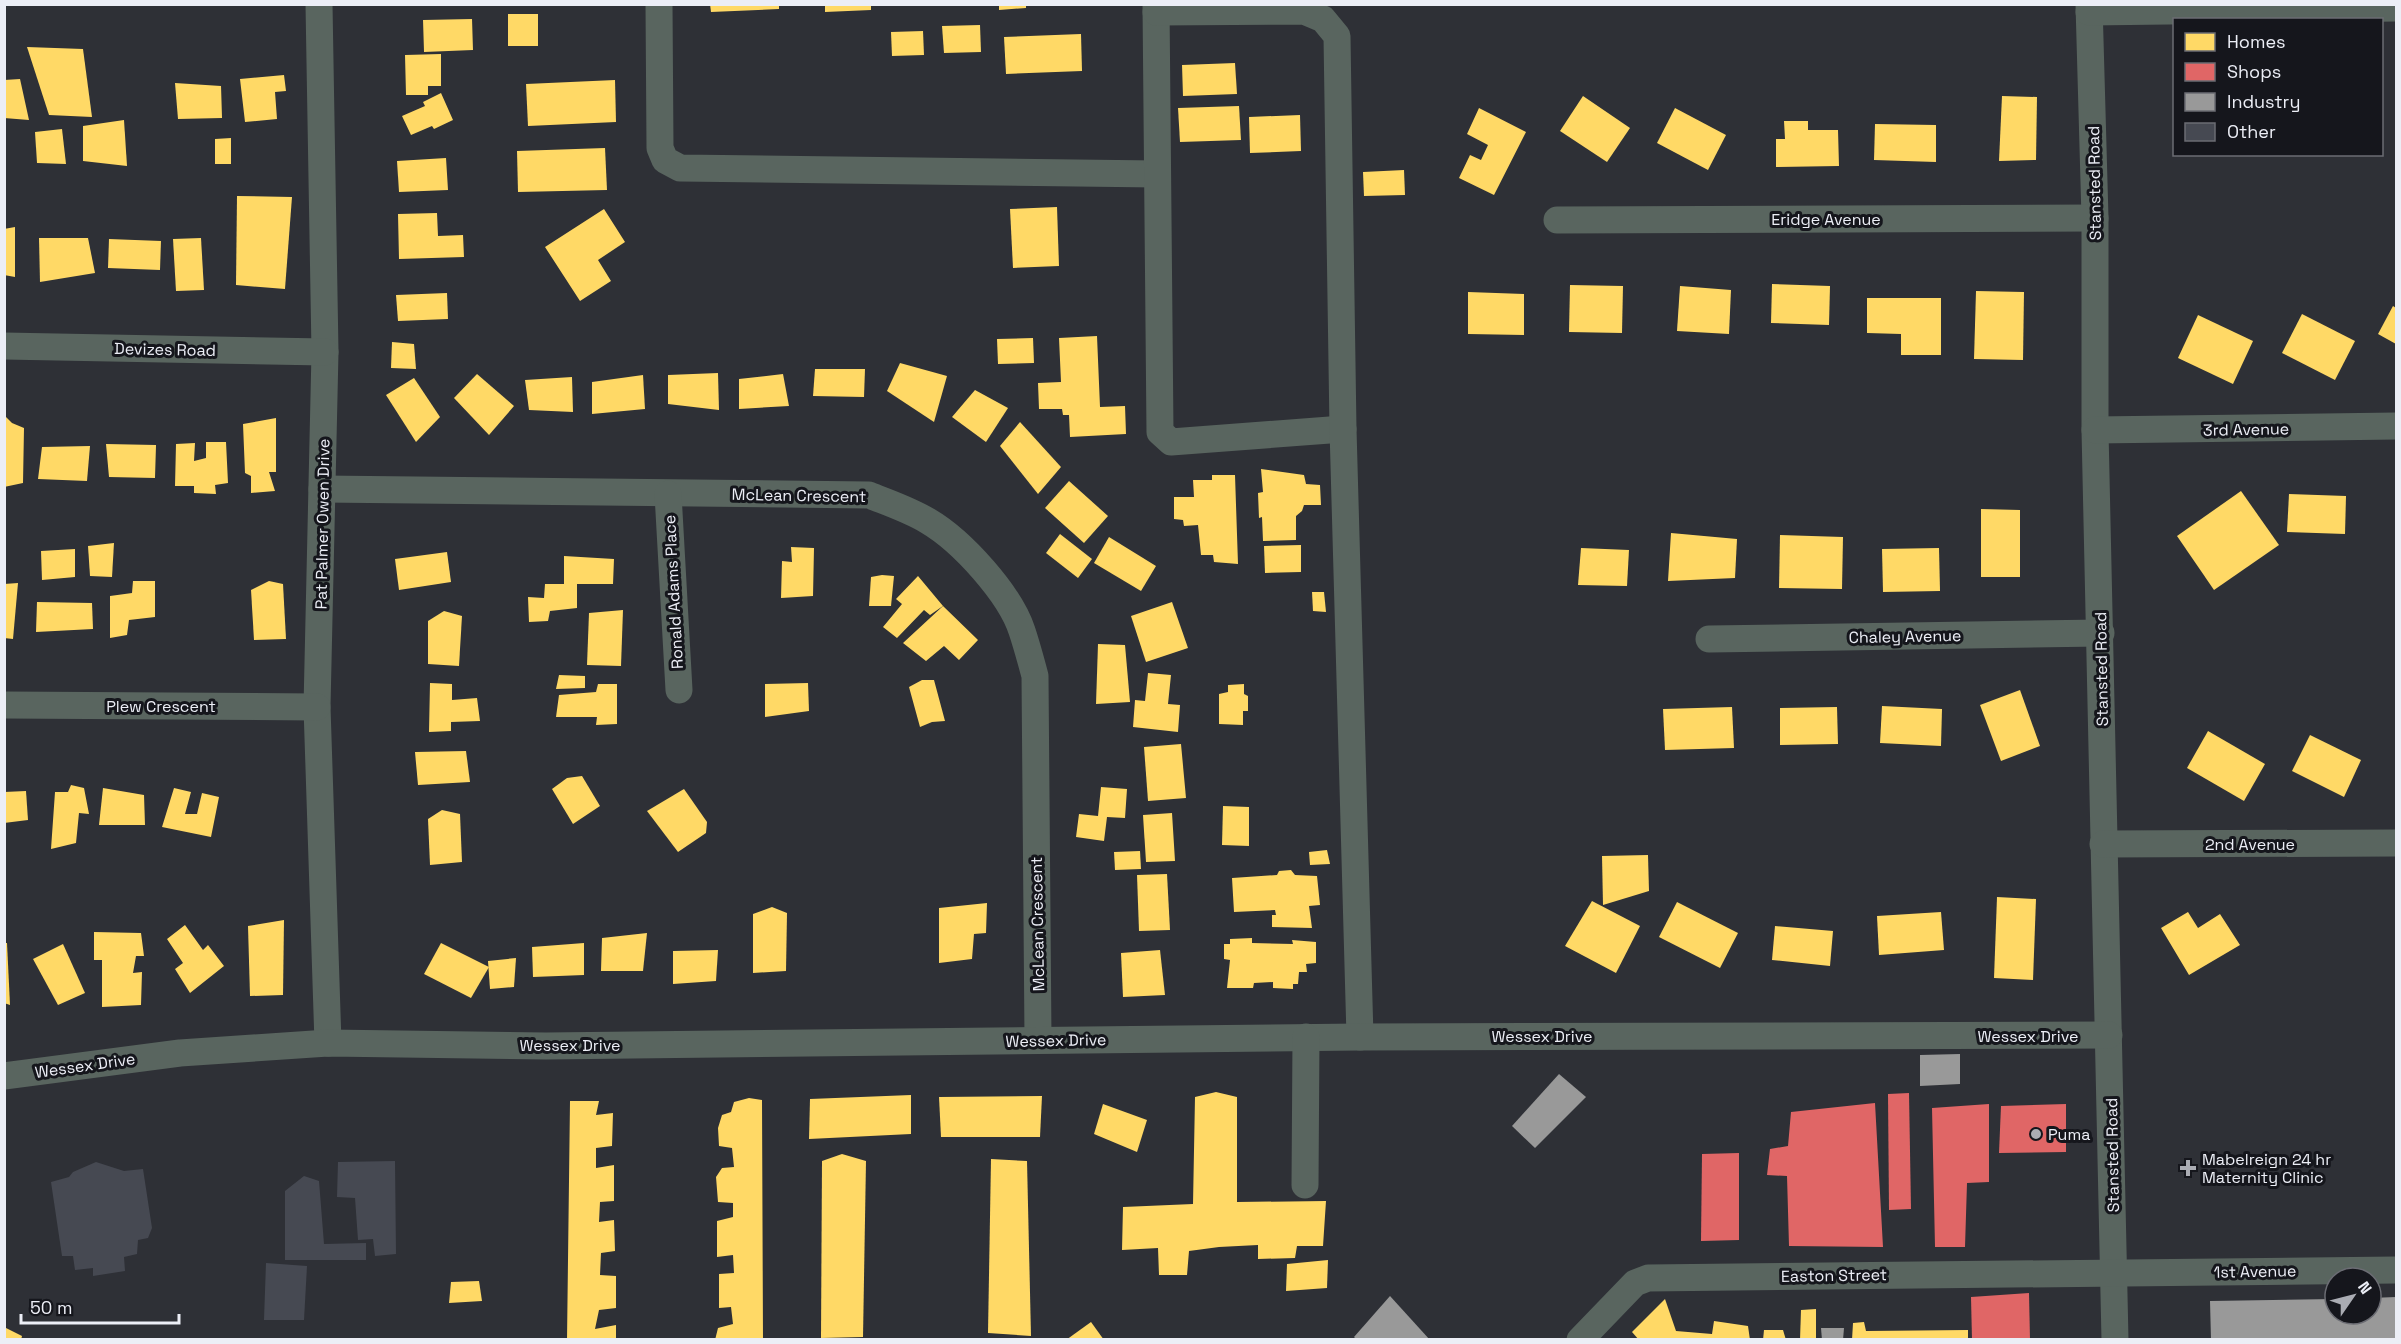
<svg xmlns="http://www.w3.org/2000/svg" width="2401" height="1344" font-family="'Space Grotesk',sans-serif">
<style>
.homes{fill:#ffd966}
.shops{fill:#e06666}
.industry{fill:#999}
.building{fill:#464952}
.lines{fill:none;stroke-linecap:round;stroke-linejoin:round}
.minor{stroke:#59655f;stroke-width:27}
.poi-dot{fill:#aaacb3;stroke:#15161c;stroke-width:2}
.labels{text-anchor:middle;stroke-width:6;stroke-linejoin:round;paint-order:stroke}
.street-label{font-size:16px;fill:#eceef6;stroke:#15161c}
.poi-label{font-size:16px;fill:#eceef6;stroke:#15161c;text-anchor:start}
</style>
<rect width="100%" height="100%" fill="#2e3036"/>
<g class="homes">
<path d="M710 4H779V9L711 12Z"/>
<path d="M825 4H871V10L825 12Z"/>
<path d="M999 4H1026V8L999 10Z"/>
<rect x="508" y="14" width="30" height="32"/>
<path d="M472 19 473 50 424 52 423 20Z"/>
<path d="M980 25 981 52 944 53 942 26Z"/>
<path d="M923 31 924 55 892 56 891 32Z"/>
<path d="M1081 34 1082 71 1006 74 1004 37Z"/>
<path d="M27 47 83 49 92 117 49 115Z"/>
<path d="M441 54V86H428V95H406L405 55Z"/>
<path d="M1235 63 1237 94 1183 96 1182 65Z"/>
<path d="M284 75 286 91 275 92 277 119 245 122 240 79Z"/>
<path d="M20 79 29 120 4 118V80Z"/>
<path d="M615 80 616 122 528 126 526 84Z"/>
<path d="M175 83 221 86 222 118 178 119Z"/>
<path d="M441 93 453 120 434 129 432 126 411 135 402 116 425 106 423 102Z"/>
<path d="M1583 96 1630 128 1607 162 1560 131Z"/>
<path d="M2002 96 2037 97 2036 160 1999 161Z"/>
<path d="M1239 106 1241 140 1180 142 1178 108Z"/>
<path d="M1479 108 1526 132 1494 195 1459 178 1470 155 1481 160 1488 145 1467 134Z"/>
<path d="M1675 108 1726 135 1708 170 1657 143Z"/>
<path d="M1300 115 1301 151 1250 153 1249 117Z"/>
<path d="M124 120 127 166 83 161V126Z"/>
<path d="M1784 121H1808V130H1838L1839 166 1776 167V139H1785Z"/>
<path d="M1875 124 1936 125V162L1874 160Z"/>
<path d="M62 129 66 164 37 163 35 132Z"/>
<path d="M231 138V164H215V139Z"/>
<path d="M605 148 607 190 518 192 517 151Z"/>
<path d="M446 158 448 190 399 192 397 161Z"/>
<path d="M1404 170 1405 195 1364 196 1363 172Z"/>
<path d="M237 196 292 197 285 289 236 285Z"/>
<path d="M1057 207 1059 266 1013 268 1010 209Z"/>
<path d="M604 209 625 242 598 260 611 281 580 301 545 247Z"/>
<path d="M437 213 438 236 463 235 464 257 399 259 398 214Z"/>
<path d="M15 227V277L4 275V229Z"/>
<path d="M39 238H88L95 273 40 282Z"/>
<path d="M201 238 204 290 176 291 173 239Z"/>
<path d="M109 239 161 241 160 270 108 268Z"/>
<path d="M1772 284 1830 286 1829 325 1771 323Z"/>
<path d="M1570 285 1623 286 1622 333 1569 332Z"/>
<path d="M1680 286 1731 290 1729 334 1677 331Z"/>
<path d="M1976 291 2024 292 2023 360 1974 359Z"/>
<path d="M1468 292 1524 294V335L1468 334Z"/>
<path d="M447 293 448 319 398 321 396 295Z"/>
<path d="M1867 298H1941V355H1901V334L1867 333Z"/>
<path d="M2393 306 2396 308V344L2378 334Z"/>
<path d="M2302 314 2355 341 2335 380 2282 353Z"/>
<path d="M2198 315 2253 341 2233 384 2178 358Z"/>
<path d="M1097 336 1100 407 1125 406 1126 434 1070 437 1069 415H1063L1062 409H1039L1038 383 1061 382 1059 338Z"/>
<path d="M1033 338 1034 363 998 364 997 339Z"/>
<path d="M392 342 414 344 416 369 391 368Z"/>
<path d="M900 363 947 376 934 422 887 391Z"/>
<path d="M815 369H865L864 397 813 396Z"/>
<path d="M718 373 719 410 668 404V375Z"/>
<path d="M477 374 514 406 489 435 454 398Z"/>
<path d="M783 374 789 406 739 409V379Z"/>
<path d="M643 375 645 409 592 414V382Z"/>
<path d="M572 377 573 412 529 410 525 380Z"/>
<path d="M414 378 440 417 416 442 386 395Z"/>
<path d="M975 390 1008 408 986 442 952 417Z"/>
<path d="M4 415 12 423 24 428 23 483 4 487Z"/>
<path d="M276 418V472H269L275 491 251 493V476L245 473 243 424Z"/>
<path d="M1020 422 1061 467 1038 494 1000 446Z"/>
<path d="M206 442H226L228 483 215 485 216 494 194 493V486H175L176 444 195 443 194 461 206 458Z"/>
<path d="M106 444 156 445 155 478 109 477Z"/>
<path d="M90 446 87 481 38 479 42 447Z"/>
<path d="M1261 469 1304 475 1306 484 1320 485 1321 505H1304L1302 511 1296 516V540L1263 541 1262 517 1259 518 1258 493 1263 492Z"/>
<path d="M1212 475H1235L1238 564 1214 562 1213 555H1201L1198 525 1184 526 1183 520 1174 519V497H1194L1193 480H1212Z"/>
<path d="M1069 481 1108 516 1084 543 1045 508Z"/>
<path d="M2241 491 2279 545 2214 590 2177 536Z"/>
<path d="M2289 494 2346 496 2345 534 2287 532Z"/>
<path d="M1981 509 2020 510V577H1981Z"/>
<path d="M1671 533 1737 539 1735 578 1668 581Z"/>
<path d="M1060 534 1092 559 1078 578 1046 553Z"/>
<path d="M1780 535 1843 537 1842 589 1779 588Z"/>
<path d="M1109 537 1156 566 1141 591 1094 563Z"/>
<path d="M114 543 112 577 90 576 88 546Z"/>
<path d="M1301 545V572L1265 573 1264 546Z"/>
<path d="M791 547 814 548 813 596 781 598 782 561 792 562Z"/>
<path d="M1581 548 1629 550 1627 586 1578 585Z"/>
<path d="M1939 548 1940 591 1883 592 1882 549Z"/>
<path d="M75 549V577L42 580 41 551Z"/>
<path d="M447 552 451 582 399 590 395 559Z"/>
<path d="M564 556 614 559 613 584H577V608L550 611 548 621 529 622 528 597 544 598 545 584H564Z"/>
<path d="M882 575 894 576 891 606H869L871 577Z"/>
<path d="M918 576 943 606 930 615 924 610 897 638 883 627 902 604 896 599Z"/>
<path d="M133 581H155V617L129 620 127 635 110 638V596L132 593Z"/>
<path d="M269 581 283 584 286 639 254 640 251 590Z"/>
<path d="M18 583 13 639 4 638V584Z"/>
<path d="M1312 592H1324L1326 612 1313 611Z"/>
<path d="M37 602 92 603 93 629 36 632Z"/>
<path d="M1172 602 1188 648 1146 662 1131 616Z"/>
<path d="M943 606 978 640 959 660 944 646 926 661 903 643Z"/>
<path d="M623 610 621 666 587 665 589 613Z"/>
<path d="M444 611 462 616 459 666 428 664V621Z"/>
<path d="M1098 644 1125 645 1130 702 1096 704Z"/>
<path d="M1148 673 1171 675 1168 704 1180 705 1178 732 1133 727 1135 700 1145 701Z"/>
<path d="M559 675 585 676V688L556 689Z"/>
<path d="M922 680H934L945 721 932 722 920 727 909 687Z"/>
<path d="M430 683 452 684V700L477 698 480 721 451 722V731L429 732Z"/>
<path d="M808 683 809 711 765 717V684Z"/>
<path d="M598 684H617V724L596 725 597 717H556L559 695 596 692Z"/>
<path d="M1244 684V694L1248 696V711H1243V725L1219 724V694L1228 692V685Z"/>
<path d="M2020 690 2040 746 2001 761 1980 705Z"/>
<path d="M1882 706 1942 709 1941 746 1880 743Z"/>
<path d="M1732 707 1734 748 1665 750 1663 709Z"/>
<path d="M1837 707 1838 744 1780 745V708Z"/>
<path d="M2208 731 2265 764 2244 801 2187 768Z"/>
<path d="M2310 735 2361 760 2344 797 2292 771Z"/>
<path d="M1181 744 1186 798 1148 801 1144 747Z"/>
<path d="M466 751 470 782 418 785 415 752Z"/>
<path d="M582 776 600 806 573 824 552 789 567 778Z"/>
<path d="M71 785 84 788 89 814 79 813 76 843 51 849 55 792H68Z"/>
<path d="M1101 787 1127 789 1125 818 1107 817 1104 841 1076 837 1079 814 1098 816Z"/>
<path d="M103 788 144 795 145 825H99Z"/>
<path d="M174 788 191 792 185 814H197L202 793 219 797 211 837 162 827Z"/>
<path d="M684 789 707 822 706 833 678 852 647 811Z"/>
<path d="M26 791 28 820 4 823V792Z"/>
<path d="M1223 806 1249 807V846L1222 845Z"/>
<path d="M442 810 460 814 462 862 430 865 428 819Z"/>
<path d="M1172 813 1175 861 1146 862 1143 815Z"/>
<path d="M1327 850 1330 864 1310 865 1309 852Z"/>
<path d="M1140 851 1141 869 1115 870 1114 852Z"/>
<path d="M1648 855 1649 891 1603 905 1602 856Z"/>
<path d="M1291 870 1295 875 1317 876 1320 905 1309 906 1312 928 1272 927V915H1276L1275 910 1234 912 1232 878 1277 875 1279 871Z"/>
<path d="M1167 874 1170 930 1139 931 1137 875Z"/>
<path d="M1997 897 2036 899 2033 980 1994 978Z"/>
<path d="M1592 901 1640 926 1616 973 1565 946Z"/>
<path d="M1677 902 1738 933 1720 968 1659 937Z"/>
<path d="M987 903 986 933 974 934 972 959 939 963V908Z"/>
<path d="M772 907 787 913 786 971 753 973V914Z"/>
<path d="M1941 912 1944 950 1879 955 1877 916Z"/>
<path d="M2188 912 2198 928 2220 914 2240 945 2189 975 2161 928Z"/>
<path d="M284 920 283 995 250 996 248 926Z"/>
<path d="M185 925 203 950 208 945 224 966 190 993 175 969 183 963 167 939Z"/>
<path d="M1775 926 1833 931 1830 966 1772 960Z"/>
<path d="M94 932 141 933 144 956H136L133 973 142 972 141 1005 102 1007V960H94Z"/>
<path d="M647 933 643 971H601L602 938Z"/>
<path d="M1252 938V943L1293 944 1292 940 1316 942V963L1306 964 1307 972H1299L1298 984H1293V989L1273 988V982L1254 983 1253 988H1227L1230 960 1224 959V944H1230V939Z"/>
<path d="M4 943H7L10 1005 4 1003Z"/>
<path d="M441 943 489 967 471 998 424 974Z"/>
<path d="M584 943V975L533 977 532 947Z"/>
<path d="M63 944 85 993 58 1005 33 959Z"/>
<path d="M718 950 716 981 673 984V951Z"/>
<path d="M1160 950 1165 995 1123 997 1121 953Z"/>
<path d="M516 958 514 987 490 989 488 961Z"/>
<path d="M1216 1092 1237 1097V1202L1326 1201 1323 1246H1297L1295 1258 1258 1259V1245L1219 1247 1189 1251 1187 1275H1159L1158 1248 1122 1250 1123 1207 1193 1204 1195 1097Z"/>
<path d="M911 1095V1134L809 1139 810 1099Z"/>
<path d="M1042 1096 1040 1137H941L939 1097Z"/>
<path d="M749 1098 762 1100 763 1340H715L718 1328 733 1324 731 1307 719 1308V1274L734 1273 733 1255 717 1257V1221L733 1217V1203L718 1202 716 1177 722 1168 734 1167 732 1148 719 1146 718 1128 722 1115 731 1112 734 1102Z"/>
<path d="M570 1101H599L596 1115 613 1113 612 1146 596 1148V1168L614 1165V1201L600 1202 599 1222 614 1220 615 1251 601 1253 600 1275 616 1276V1308L599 1310 595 1329 616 1325V1340H567Z"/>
<path d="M1103 1104 1147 1120 1137 1152 1094 1134Z"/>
<path d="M842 1154 866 1161 863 1337 821 1338 822 1161Z"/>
<path d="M991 1159 1027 1161 1031 1336 988 1333Z"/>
<path d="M1328 1260 1327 1288 1286 1291 1287 1264Z"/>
<path d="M479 1281 482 1301 449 1303 451 1282Z"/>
<path d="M1665 1299 1676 1331 1712 1334 1714 1321 1748 1326 1750 1340H1639L1632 1332Z"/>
<path d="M1816 1309V1340H1800L1801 1310Z"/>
<path d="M1091 1322 1104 1340H1066Z"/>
<path d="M1864 1322 1866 1331 1968 1330V1340H1852L1853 1323Z"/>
<path d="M4 1327 22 1336 21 1340H4Z"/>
<path d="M1764 1330H1783L1786 1340H1763Z"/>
</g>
<g class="shops">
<path d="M1909 1093 1911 1209 1889 1210 1888 1094Z"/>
<path d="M1875 1103 1883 1247 1789 1246 1787 1176 1767 1175 1770 1149 1788 1146 1791 1112Z"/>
<path d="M1989 1104V1182L1967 1183 1965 1247H1935L1932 1108Z"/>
<path d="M2066 1104V1152L1999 1153 2001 1106Z"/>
<path d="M1739 1153V1240L1701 1241 1702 1154Z"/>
<path d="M2029 1293 2030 1340H1972L1971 1297Z"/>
</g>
<g class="industry">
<path d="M1960 1054V1084L1920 1086V1055Z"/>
<path d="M1559 1074 1586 1097 1535 1148 1512 1126Z"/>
<path d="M1390 1296 1430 1340H1357L1354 1337Z"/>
<path d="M2396 1297V1340H2211L2210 1301 2335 1299V1314H2371V1298Z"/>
<path d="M1821 1328H1844L1843 1340H1822Z"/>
</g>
<g class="building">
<path d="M395 1161 396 1254 375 1256 373 1239 358 1240 355 1198 337 1197 338 1162Z"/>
<path d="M96 1162 124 1171 143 1169 152 1228 148 1238 138 1240 137 1254 124 1257 125 1271 93 1276V1268L75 1270 73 1256H62L51 1182 69 1177 73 1172Z"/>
<path d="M304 1176 319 1181 324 1244 366 1243V1260H285V1191Z"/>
<path d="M266 1263 307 1266 304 1320H264Z"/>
</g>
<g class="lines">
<g class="minor">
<path d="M319 4 325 352 317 707 328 1043"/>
<path d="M659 4 660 148 665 160 680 168 1157 174"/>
<path d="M1156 4 1160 432 1171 442 1343 429"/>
<path d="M2089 4 2095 218V430L2115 1340"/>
<path d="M1156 12 1304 11 1323 19 1337 36 1343 429 1360 1037"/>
<path d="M2089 12 2396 8"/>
<path d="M1557 220 2095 218"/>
<path d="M4 346 325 352"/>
<path d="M2095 430 2396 426"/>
<path d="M322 489 869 495C889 503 910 510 928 521 962 541 1010 594 1022 631 1027 646 1031 661 1035 676L1038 1040"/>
<path d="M668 494 679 690"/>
<path d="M1709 639 2101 633"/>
<path d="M4 705 317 707"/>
<path d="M2103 844 2396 843"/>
<path d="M4 1076 180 1053 328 1043 546 1046 1360 1037 2109 1035"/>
<path d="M1305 1185 1306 1037"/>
<path d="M1580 1340 1635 1283 1648 1278 2396 1270"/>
</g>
</g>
<g class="poi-dot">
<circle cx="2036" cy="1134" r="6"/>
<path d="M2185 1159h6v6h6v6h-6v6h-6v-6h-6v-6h6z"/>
</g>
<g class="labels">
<g class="street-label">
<text transform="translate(2094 183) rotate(-91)" y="6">Stansted Road</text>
<text x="1826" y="225">Eridge Avenue</text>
<text transform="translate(165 349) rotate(1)" y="6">Devizes Road</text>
<text transform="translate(2246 429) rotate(-1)" y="6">3rd Avenue</text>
<text transform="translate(799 495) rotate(1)" y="6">McLean Crescent</text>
<text transform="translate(322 524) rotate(-89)" y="6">Pat Palmer Owen Drive</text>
<text transform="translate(673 592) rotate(-93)" y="6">Ronald Adams Place</text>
<text transform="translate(1905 636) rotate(-1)" y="6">Chaley Avenue</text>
<text transform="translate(2101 669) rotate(-91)" y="6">Stansted Road</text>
<text x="161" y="712">Plew Crescent</text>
<text x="2250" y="850">2nd Avenue</text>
<text transform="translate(1037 924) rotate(-91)" y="6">McLean Crescent</text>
<text x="1542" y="1042">Wessex Drive</text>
<text x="2028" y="1042">Wessex Drive</text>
<text transform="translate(1056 1040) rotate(-1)" y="6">Wessex Drive</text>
<text x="570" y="1051">Wessex Drive</text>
<text transform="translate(85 1065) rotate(-8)" y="6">Wessex Drive</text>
<text transform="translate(2112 1155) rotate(-91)" y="6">Stansted Road</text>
<text transform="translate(2255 1271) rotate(-1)" y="6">1st Avenue</text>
<text transform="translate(1834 1275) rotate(-1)" y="6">Easton Street</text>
</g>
<g class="poi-label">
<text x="2048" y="1140">Puma</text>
<text x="2202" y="1165">Mabelreign 24 hr<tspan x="2202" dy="18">Maternity Clinic</tspan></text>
</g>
</g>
<rect width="2401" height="1344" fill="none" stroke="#eceef6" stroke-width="12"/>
<rect x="2173" y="18" width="210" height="138" fill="#15161c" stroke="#6b6c73" stroke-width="1.5"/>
<rect x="2185" y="33" width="30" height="18" fill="#ffd966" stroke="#6b6c73" stroke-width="1.5"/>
<text x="2227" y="48" font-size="18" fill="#eceef6">Homes</text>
<rect x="2185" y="63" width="30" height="18" fill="#e06666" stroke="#6b6c73" stroke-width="1.5"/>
<text x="2227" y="78" font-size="18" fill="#eceef6">Shops</text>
<rect x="2185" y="93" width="30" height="18" fill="#999999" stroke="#6b6c73" stroke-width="1.5"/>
<text x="2227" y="108" font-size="18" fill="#eceef6">Industry</text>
<rect x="2185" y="123" width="30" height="18" fill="#464952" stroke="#6b6c73" stroke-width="1.5"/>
<text x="2227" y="138" font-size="18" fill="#eceef6">Other</text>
<g transform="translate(2353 1296) rotate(55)"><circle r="28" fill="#15161c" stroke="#6b6c73" stroke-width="1.5"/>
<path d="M0-4.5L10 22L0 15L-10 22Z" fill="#aaacb3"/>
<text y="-9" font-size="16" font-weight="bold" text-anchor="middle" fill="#eceef6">N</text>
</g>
<path d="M21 1314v9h158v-9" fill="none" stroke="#eceef6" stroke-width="3"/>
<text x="30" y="1314" font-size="18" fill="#eceef6" stroke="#15161c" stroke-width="4.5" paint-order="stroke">50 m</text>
</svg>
